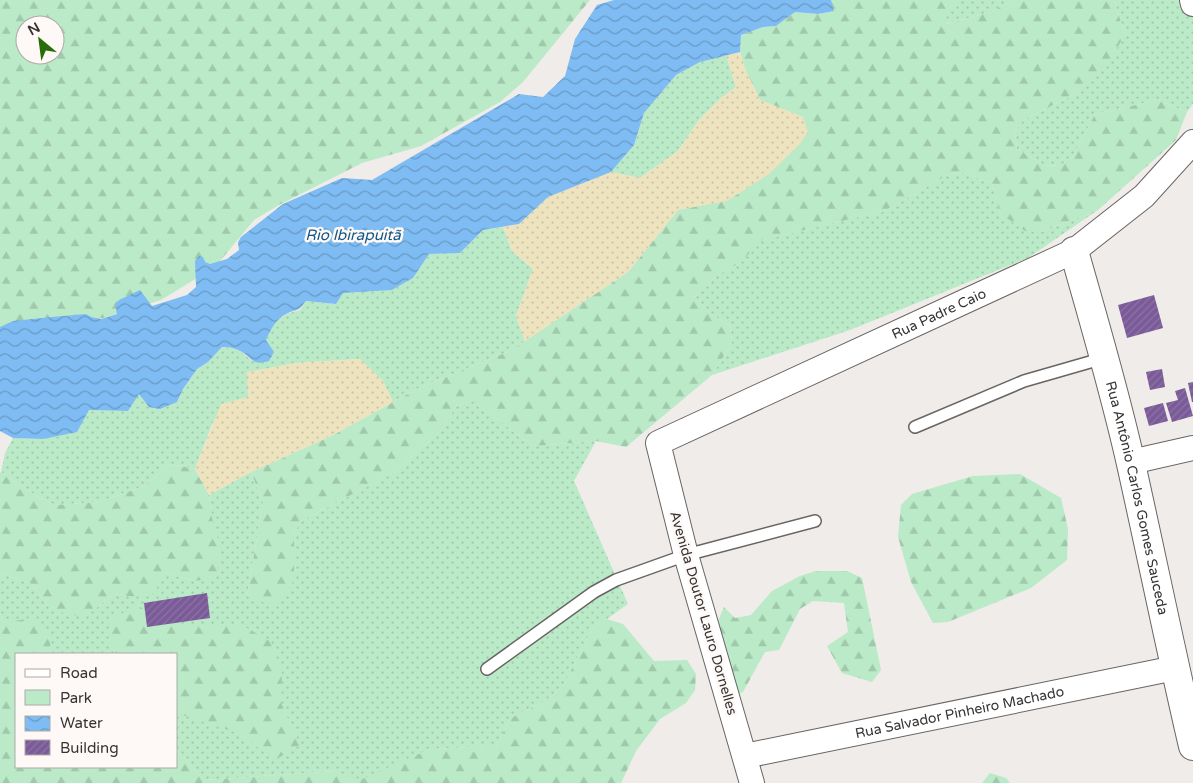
<svg xmlns="http://www.w3.org/2000/svg" width="1193" height="783" font-family="'Varela Round',sans-serif">
<style>
.green{fill:url(#green-dots)}
.forest{fill:url(#forest-firs);fill-rule:evenodd}
.sand{fill:url(#sand-dots)}
.water{fill:url(#water-waves)}
.building{fill:url(#building-hatch)}
.lines{fill:none;stroke-linecap:round;stroke-linejoin:round}
.service-casing{stroke:#696563;stroke-width:14}
.minor-casing{stroke:#696563;stroke-width:26}
.tertiary-casing{stroke:#696563;stroke-width:30}
.service{stroke:#fff;stroke-width:11}
.minor{stroke:#fff;stroke-width:24}
.tertiary{stroke:#fff;stroke-width:28}
.labels{text-anchor:middle;stroke-width:5;stroke-linejoin:round;paint-order:stroke}
.street-label{font-size:14px;fill:#363433;stroke:#fef9f6}
.water-label{font-size:15px;font-style:italic;fill:#105688;stroke:#fef9f6}
</style>
<defs>
<pattern id="green-dots" width="8" height="8" patternUnits="userSpaceOnUse" patternTransform="scale(1.25)"><rect width="8" height="8" fill="#baeac7"/><path d="M2 2h.1M6 6h.1" fill="none" stroke="#a0c9ab" stroke-width="1.8" stroke-linecap="round"/></pattern>
<pattern id="forest-firs" width="22" height="20" patternUnits="userSpaceOnUse" patternTransform="scale(1.25)"><rect width="22" height="20" fill="#baeac7"/><path d="M5 1l3.5 6h-7zM16 11l3.5 6h-7z" fill="#a0c9ab"/></pattern>
<pattern id="sand-dots" width="8" height="8" patternUnits="userSpaceOnUse" patternTransform="scale(1.25)"><rect width="8" height="8" fill="#ede3be"/><path d="M2 2h.1M6 6h.1" fill="none" stroke="#ccc3a4" stroke-width="1.8" stroke-linecap="round"/></pattern>
<pattern id="water-waves" width="16" height="10" patternUnits="userSpaceOnUse" patternTransform="scale(1.25)"><rect width="16" height="10" fill="#7ebcf3"/><path d="M0 5q4-4 8 0t8 0" fill="none" stroke="#689ac5"/></pattern>
<pattern id="building-hatch" width="6" height="6" patternUnits="userSpaceOnUse" patternTransform="scale(1.25)"><rect width="6" height="6" fill="#7a5a98"/><path d="M-1 1l2-2M0 6l6-6M5 7l2-2" fill="none" stroke="#8c74a2"/></pattern>
</defs>
<rect width="100%" height="100%" fill="#f0ece9"/>
<g class="green">
<path d="M956 0H1013L991 12 945 24 948 9Z"/>
<path d="M1114 0H1193V104L1187 112 1158 100 1095 114 1073 156 1060 166 1044 165 1017 149 1015 132 1023 120 1077 93 1125 35Z"/>
<path d="M726 55 736 87 721 98 699 120 678 151 640 178 611 172 634 145 644 113 676 75 700 62Z"/>
<path d="M964 173 992 183 1000 213 1041 232 1098 210 1028 258 850 330 712 375 732 343 730 326 710 313 695 297 716 276 740 263 761 240 884 211 949 174Z"/>
<path d="M503 227 512 251 533 269 516 316 525 341 510 351 419 388 393 402 383 381 359 359 296 363 248 372V398L213 422 195 469 170 464 144 486 100 502 55 505 35 495 1 472 5 453 13 438 43 439 89 410 128 411 139 393 177 402 183 389 197 369 208 362 222 347C235 347 242 351 252 361L266 340 274 323 286 314 300 310 306 301 336 304 342 293 392 290 413 278 429 254 460 253 483 230Z"/>
<path d="M472 401 534 446 596 441 574 481 628 604 607 619 593 627 564 684 553 695 540 704 511 718 496 746 430 749 358 782 336 771 204 780 176 749V654H52L49 636 4 623 0 614V573L32 584 51 610H94L115 593 131 597 165 573 195 581 212 518 209 495 251 472 263 502 247 596 294 580V534L301 521 395 472 440 431 457 405Z"/>
</g>
<g class="forest">
<path d="M0 0H590L523 82 500 102 421 146 362 163 279 205 254 220 215 267 161 300 103 318 0 334ZM25 25H55V55H25Z"/>
<path d="M831 0H956L948 9 946 24 991 12 1013 0H1114L1125 35 1109 61 1077 93 1023 120 1015 132 1017 149 1044 165 1060 166 1073 156 1095 114 1158 100 1187 112 1176 140 1098 210 1041 232 1025 231 1000 213 992 183 964 173 949 174 884 211 762 240 740 263 716 276 695 297 710 313 730 326 732 343 712 375 626 447 596 441 534 446 472 401 457 405 440 431 395 472 301 521 294 534V580L276 607 247 596 263 502 251 472 333 435 419 388 510 351 628 272 678 210 727 200 803 117 760 100 746 71 740 52 741 35 763 27 776 26 795 12 818 14 833 11Z"/>
<path d="M170 464 195 469 209 495 212 518 221 549 217 577 195 581 165 573 154 593 131 597 115 593 94 610 79 616 51 610 32 584 0 573V473L1 472 35 495 55 505 100 502 144 486Z"/>
<path d="M1020 474 1061 498 1068 529 1067 560 1031 588 948 622 933 623 911 582 898 537 901 505 912 494 973 476Z"/>
<path d="M816 571H847L862 578 881 670 872 682 842 673 827 646 848 632 844 603 813 601 800 609 779 650 765 652 743 692 728 697 718 667V621L724 607 735 618 751 615 772 591 800 576Z"/>
<path d="M137 604 161 624 242 625 271 642 282 671 281 703 300 745 275 760 238 733 176 713V654H115L113 652 109 637 110 621Z"/>
<path d="M0 614 4 623 36 617 49 636 52 654H16V767H176V749L204 780 336 771 358 781 430 749 496 746 511 718 540 704 553 695 564 684 593 627 607 619 623 624 654 661 687 660 696 674 695 690 686 703 660 719 636 751 621 783H0Z"/>
<path d="M990 773 1006 778 1010 783H982Z"/>
</g>
<g class="sand">
<path d="M740 52 746 71 760 100 803 117 808 132 799 145 769 174 727 201 678 210 628 272 525 341 516 316 533 269 512 251 503 227 519 224 548 197 611 172 640 178 678 151 699 120 721 98 736 87 726 55Z"/>
<path d="M360 359 383 381 393 402 333 435 251 472 209 495 195 469 221 404 248 397 247 372 296 363Z"/>
</g>
<path class="water" d="M614 0H831L834 11 818 14 795 12 776 26 763 27 741 35 740 52 700 62 676 75 644 113 634 145 611 172 548 197 519 224 483 230 460 253 429 254 413 278 392 290 343 293 336 304 306 301C297 313 298 308 286 314 276 319 271 329 266 340L274 352 269 361C252 366 254 359 242 352 235 348 230 347 222 347L208 362 197 369 183 389 177 402 160 409 149 407 139 394 128 411 89 410 77 432 43 439 13 438 0 431V327L13 321 52 317 86 314 91 317 101 319 117 314 115 304 119 300 140 290 152 306 187 295 196 287 195 261 199 256 203 257 205 262 210 264 227 259 239 250 238 242 241 237 283 204 342 178 372 180 519 94 543 97 565 76 575 39 597 5Z"/>
<g class="building">
<path d="M1154 295 1163 328 1127 338 1118 305Z"/>
<path d="M1162 369 1165 387 1150 390 1146 372Z"/>
<path d="M1193 382V402H1192L1188 383Z"/>
<path d="M1185 388 1193 416 1172 422 1166 403 1178 400 1175 391Z"/>
<path d="M1163 403 1168 421 1149 426 1144 408Z"/>
<path d="M207 593 210 618 147 627 144 603Z"/>
</g>
<g class="lines">
<defs>
<g id="service">
<path d="M915 427 1024 381 1104 358"/>
<path d="M487 669 594 592 616 580 686 555 815 521"/>
</g>
<g id="minor">
<path d="M1192 0 1193 4"/>
<path d="M1131 462 1193 448"/>
<path id="s1" d="M745 756 1175 668"/>
<path id="s2" d="M752 783 686 555 658 443 1074 251 1144 196 1193 142"/>
</g>
<g id="tertiary">
<path id="s3" d="M1074 251C1094 322 1115 392 1131 464 1152 558 1171 652 1193 746"/>
</g>
</defs>
<use href="#service" class="service-casing"/>
<use href="#minor" class="minor-casing"/>
<use href="#tertiary" class="tertiary-casing"/>
<use href="#service" class="service"/>
<use href="#minor" class="minor"/>
<use href="#tertiary" class="tertiary"/>
</g>
<g class="labels">
<g class="street-label">
<text dy="5" stroke="none"><textPath href="#s2" startOffset="662">Rua Padre Caio</textPath></text>
<text dy="5" stroke="none"><textPath href="#s3" startOffset="255">Rua Antônio Carlos Gomes Sauceda</textPath></text>
<text transform="translate(704 613) rotate(74)" y="5">Avenida Doutor Lauro Dornelles</text>
<text dy="5" stroke="none"><textPath href="#s1" startOffset="219">Rua Salvador Pinheiro Machado</textPath></text>
</g>
<g class="water-label">
<text x="353" y="240">Rio Ibirapuitã</text>
</g>
</g>
<rect x="15" y="653" width="162" height="115" fill="#fef9f6" stroke="#aeaaa8"/>
<rect x="25" y="669" width="25" height="8" fill="#ffffff" stroke="#aeaaa8"/>
<text x="60" y="678" font-size="15" fill="#363433">Road</text>
<rect x="25" y="690" width="25" height="15" fill="#baeac7" stroke="#aeaaa8"/>
<text x="60" y="703" font-size="15" fill="#363433">Park</text>
<rect x="25" y="716" width="25" height="15" fill="url(#water-waves)" stroke="#aeaaa8"/>
<text x="60" y="728" font-size="15" fill="#363433">Water</text>
<rect x="25" y="740" width="25" height="15" fill="url(#building-hatch)" stroke="#aeaaa8"/>
<text x="60" y="753" font-size="15" fill="#363433">Building</text>
<g transform="translate(40 40) rotate(331)"><circle r="24" fill="#fef9f6" stroke="#aeaaa8"/>
<path d="M0-4L9 19L0 12L-9 19Z" fill="#2a6d06"/>
<text y="-8" font-size="14" font-weight="bold" text-anchor="middle" fill="#363433">N</text>
</g>
</svg>
